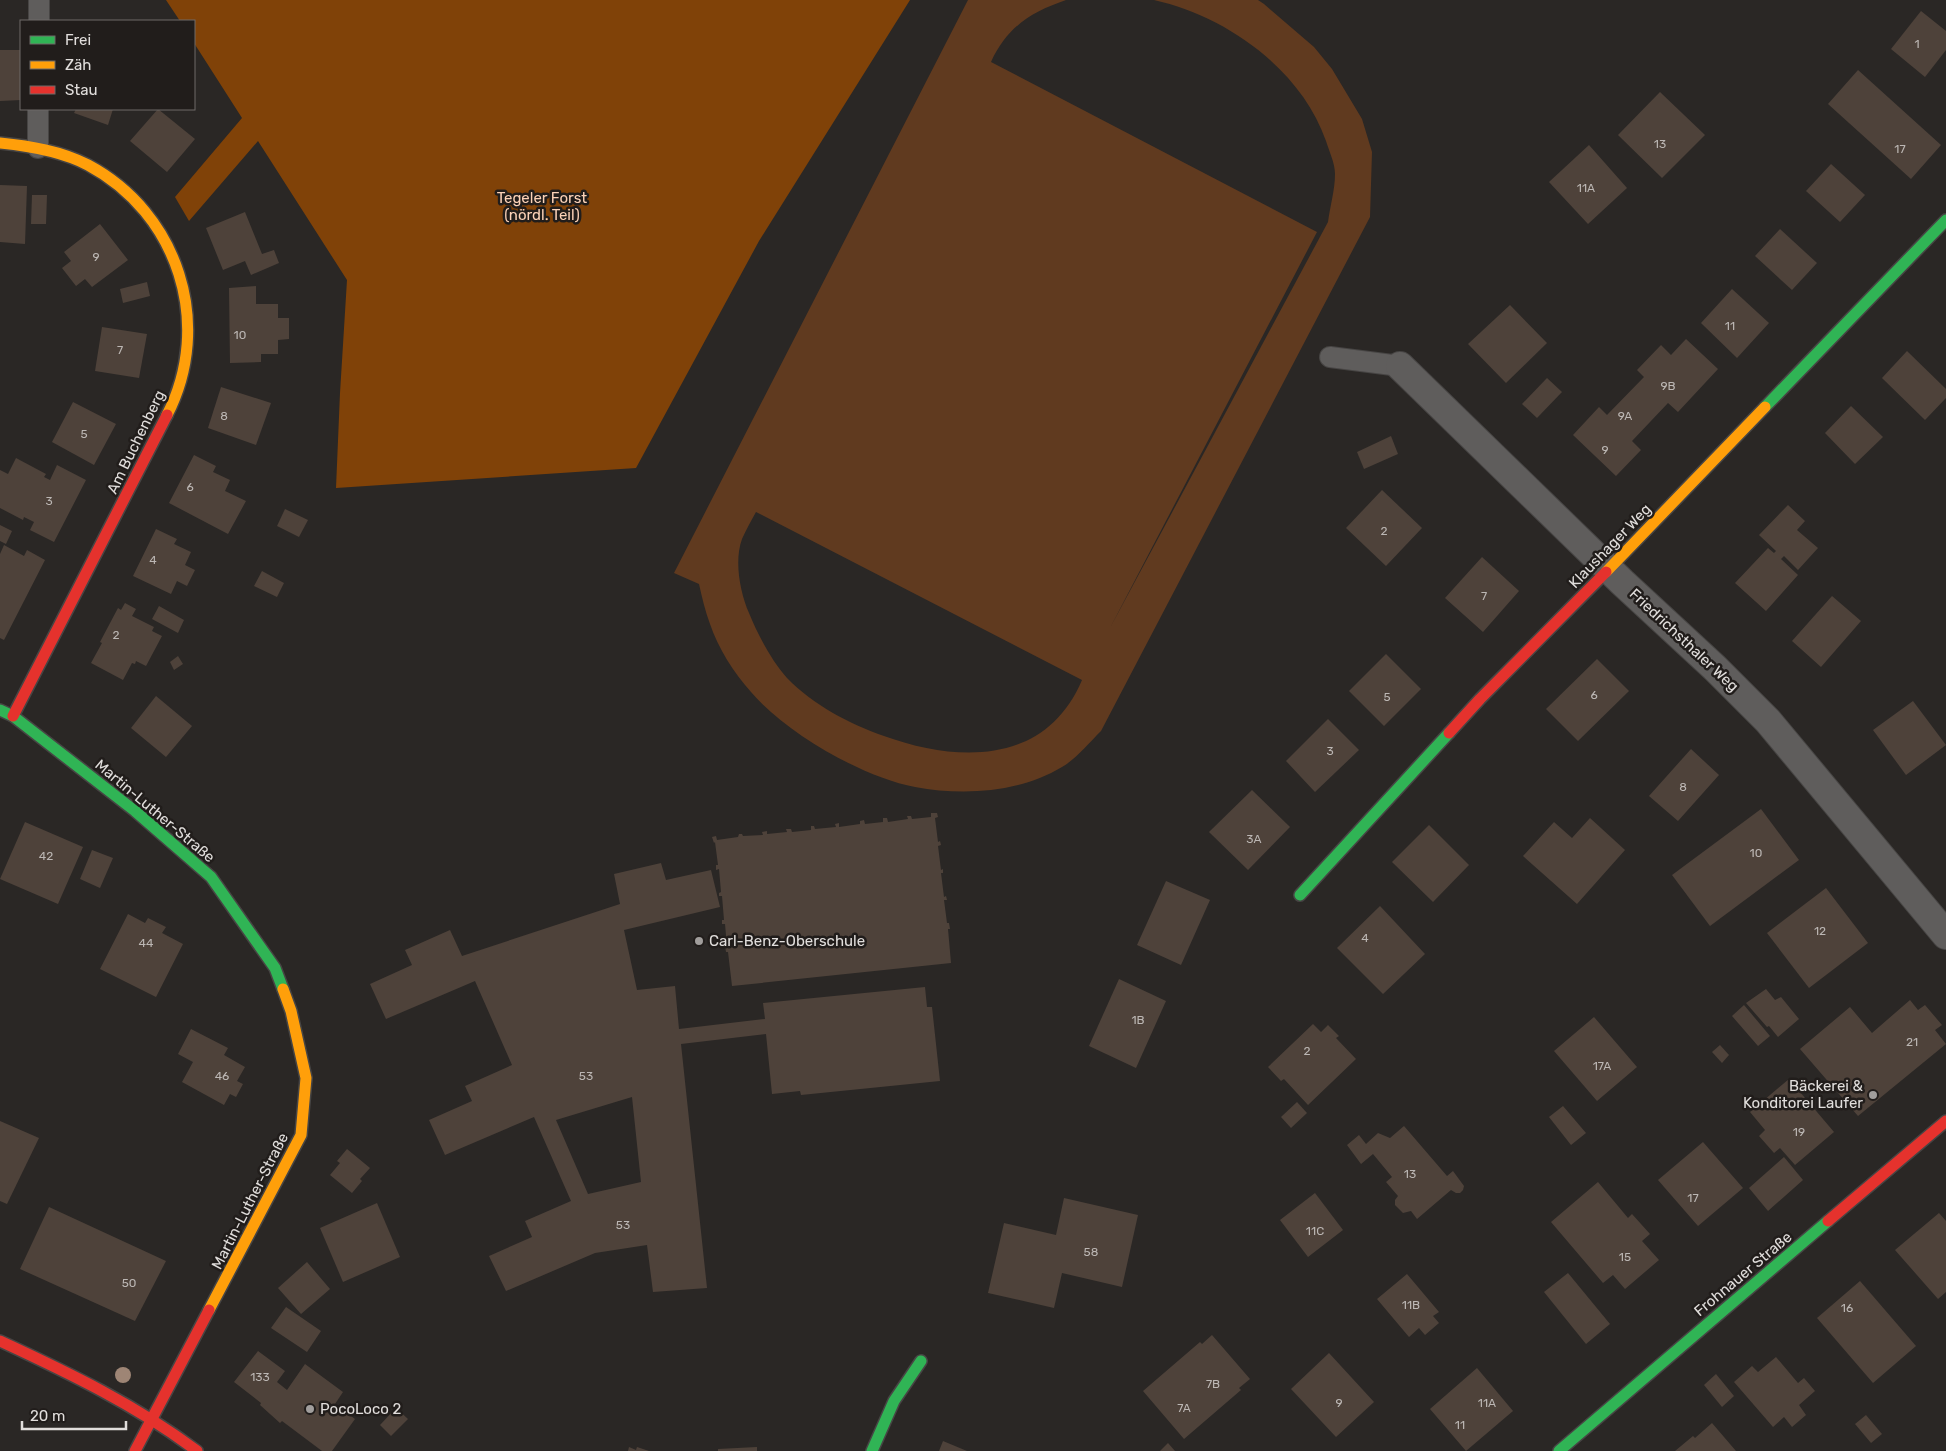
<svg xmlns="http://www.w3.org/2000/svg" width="1946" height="1451" font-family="Rubik,sans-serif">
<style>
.green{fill:#603a1f;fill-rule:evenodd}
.forest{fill:#804208}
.building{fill:#4e423a;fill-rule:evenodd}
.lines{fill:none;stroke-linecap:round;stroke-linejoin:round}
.lane-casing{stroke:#474544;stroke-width:22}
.street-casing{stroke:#474544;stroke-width:30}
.fast-casing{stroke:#474544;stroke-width:14}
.slow-casing{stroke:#474544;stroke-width:14}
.jam-casing{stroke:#474544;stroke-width:14}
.lane{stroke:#5f5d5c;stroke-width:20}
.street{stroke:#5f5d5c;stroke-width:28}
.fast{stroke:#30b455;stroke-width:11}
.slow{stroke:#ff9f0a;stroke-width:11}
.jam{stroke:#e5322d;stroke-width:11}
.tree{fill:#9e8575}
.poi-dot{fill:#a19e9c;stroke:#211d1b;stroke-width:2}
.labels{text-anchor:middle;stroke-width:5;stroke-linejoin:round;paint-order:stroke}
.number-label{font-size:12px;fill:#bcb7b4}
.park-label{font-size:15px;fill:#fcd2b7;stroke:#211d1b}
.street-label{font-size:15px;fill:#e1dedc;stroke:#211d1b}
.poi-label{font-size:15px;fill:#e1dedc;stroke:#211d1b;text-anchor:start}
</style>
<rect width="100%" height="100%" fill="#2a2725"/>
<path class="green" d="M968 0H1066C1031 12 1007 27 991 62L1317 232 1110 628 1328 222C1330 206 1335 190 1335 174 1335 163 1329 151 1326 141 1301 69 1226 16 1154 0H1258L1264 4 1314 47 1332 69 1362 119 1372 152 1370 217 1101 731C1089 743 1076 759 1062 767 1019 793 963 796 915 787 862 777 786 733 751 692 734 673 718 648 710 624 705 611 702 597 699 584L674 573ZM756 512 1082 680C1046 765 959 763 884 736 850 724 813 705 787 678 771 660 758 635 749 613 740 592 734 561 742 539 746 530 751 521 756 512Z"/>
<path class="forest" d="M166 0H910L759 241 636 468 336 488 340 393 347 280 258 141 189 221 175 197 242 118 194 43V21H180Z"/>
<g class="building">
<path d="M1921 11 1946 31V50L1925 77 1891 49Z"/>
<path d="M0 50H20L21 100 0 101Z"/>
<path d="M1858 70 1941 145 1911 179 1828 104Z"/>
<path d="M1660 92 1705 135 1662 178 1618 135Z"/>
<path d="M76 109H113L108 125 74 113Z"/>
<path d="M158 109 195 139 167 172 130 141Z"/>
<path d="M1589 145 1627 188 1588 224 1549 182Z"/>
<path d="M1831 164 1865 195 1840 222 1806 191Z"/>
<path d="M0 185 27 186 25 244 0 242Z"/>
<path d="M32 195H47L46 224H31Z"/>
<path d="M245 212 262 254 274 250 279 263 251 275 245 261 223 270 206 228Z"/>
<path d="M100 224 128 260 92 287 85 279 76 286 62 268 71 261 64 252Z"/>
<path d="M1780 229 1817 263 1792 290 1755 256Z"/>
<path d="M147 282 150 296 123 303 120 289Z"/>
<path d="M256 286V304H278V318H289V339L278 340V354H261V362L230 363 229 288Z"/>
<path d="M1732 289 1769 323 1737 358 1701 323Z"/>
<path d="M1510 305 1547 343 1506 383 1468 344Z"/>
<path d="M102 327 147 334 139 378 95 371Z"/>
<path d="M1686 339 1718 369 1678 412 1668 403 1632 441 1641 450 1616 476 1573 435 1599 407 1607 415 1644 377 1637 370 1661 345 1671 355Z"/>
<path d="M1907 351 1946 389V398L1925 420 1882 378Z"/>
<path d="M1547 378 1562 392 1537 418 1522 404Z"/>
<path d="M221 387 271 403 256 445 208 428Z"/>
<path d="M73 402 116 424 94 465 52 442Z"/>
<path d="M1851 406 1883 437 1855 464 1825 433Z"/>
<path d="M1391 436 1398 454 1364 469 1357 452Z"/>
<path d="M194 455 216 466 213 472 230 480 225 491 246 501 228 534 169 503Z"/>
<path d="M16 458 46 474 44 477 50 480 57 465 86 480 54 542 30 530 34 522 24 517 23 520 0 508V470L8 474Z"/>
<path d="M1382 490 1422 528 1386 566 1346 528Z"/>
<path d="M1788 505 1805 521 1797 530 1818 548 1798 570 1784 556 1781 559 1798 575 1766 611 1735 583 1768 548 1774 553 1776 551 1759 535Z"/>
<path d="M285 509 308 520 299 537 277 526Z"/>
<path d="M0 525 12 531 6 544 0 541Z"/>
<path d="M156 529 177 539 174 544 191 552 185 565 195 570 187 586 177 581 171 594 133 576Z"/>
<path d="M4 545 24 556 27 550 45 560 4 640 0 638V554Z"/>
<path d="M1482 557 1519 591 1483 632 1445 598Z"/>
<path d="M262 571 284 583 277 597 254 586Z"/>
<path d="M1832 596 1861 621 1821 667 1792 641Z"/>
<path d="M125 603 136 609 132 616 154 627 152 631 162 636 146 666 136 661 135 664 132 663 123 680 91 663 102 643 100 642 118 608 121 610Z"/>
<path d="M159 606 184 620 178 633 152 619Z"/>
<path d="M1386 654 1421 689 1384 726 1349 691Z"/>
<path d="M178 656 183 664 174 670 170 662Z"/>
<path d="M1597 659 1629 691 1578 741 1546 709Z"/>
<path d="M156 696 192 726 166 757 131 728Z"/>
<path d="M1913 701 1946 745 1906 775 1873 730Z"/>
<path d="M1328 719 1359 750 1315 792 1286 761Z"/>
<path d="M1691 749 1719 775 1678 821 1649 796Z"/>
<path d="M1252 790 1290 827 1248 870 1209 832Z"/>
<path d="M1761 809 1799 860 1710 926 1672 875Z"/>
<path d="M931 813H937L938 817 935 818 938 842 940 841 941 845 938 846 941 870 943 869V873H941L944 897 946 896 947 900H944L947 923H949L950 929H948L951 963 732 986 728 952H726L725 946H727L725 924H722V920H724L722 896H719V893L721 892 719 869 716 870V865H718L715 842 714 843 712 837 716 836 717 840 738 837 739 834H742L743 836 763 835 762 832 767 831V834L787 832 786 829H791L792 832 811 830V826H814L815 829 836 827 835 824 839 823V827L860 824V821L864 820 865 824 883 822V818H887L888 822 908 819 907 816H911L912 819 931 817Z"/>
<path d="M1590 818 1625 850 1577 904 1523 856 1554 822 1572 838Z"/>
<path d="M25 822 83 847 58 904 0 879Z"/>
<path d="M1429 825 1469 865 1433 902 1392 862Z"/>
<path d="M92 850 113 858 100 888 80 879Z"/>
<path d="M661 863 666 880 711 870 720 907 624 930 637 990 675 986 679 1029 765 1019 763 1003 925 987 927 1007H932L940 1081 801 1095 800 1091 772 1094 766 1034 681 1044 707 1288 653 1292 647 1245 595 1253 506 1291 489 1256 532 1237 525 1221 571 1201 534 1117 445 1155 429 1120 472 1101 465 1086 512 1065 475 981 386 1019 370 984 412 965 405 950 450 930 462 956 620 904 614 874ZM632 1097 641 1182 588 1194 556 1120Z"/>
<path d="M1166 881 1210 900 1181 965 1137 945Z"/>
<path d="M1826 888 1868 943 1809 988 1767 933Z"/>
<path d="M1380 906 1425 954 1383 994 1337 948Z"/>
<path d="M128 914 145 923 148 918 166 927 162 933 183 944 156 997 100 969Z"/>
<path d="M1119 979 1166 1001 1136 1068 1089 1046Z"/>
<path d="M1766 989 1775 1000 1781 997 1799 1019 1778 1037 1769 1026 1767 1027 1746 1003Z"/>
<path d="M1910 1000 1918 1010 1925 1005 1942 1025 1935 1030 1946 1044 1858 1116 1800 1049 1850 1007 1872 1033Z"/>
<path d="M1744 1005 1770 1036 1758 1046 1732 1016Z"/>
<path d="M1594 1017 1637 1067 1597 1101 1554 1051Z"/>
<path d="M1313 1024 1321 1032 1328 1025 1339 1036 1336 1038 1356 1059 1308 1105 1284 1079 1281 1081 1268 1067Z"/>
<path d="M191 1029 228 1048 224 1055 245 1067 237 1081 243 1084 236 1097 230 1094 224 1105 182 1082 193 1062 178 1054Z"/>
<path d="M1720 1045 1729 1055 1722 1063 1712 1052Z"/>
<path d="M1789 1079 1834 1132 1795 1165 1780 1148 1774 1153 1759 1136 1765 1130 1750 1112Z"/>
<path d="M1297 1102 1307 1113 1291 1128 1281 1117Z"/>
<path d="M1563 1106 1586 1133 1571 1145 1549 1117Z"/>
<path d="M0 1121 39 1138 7 1204 0 1201Z"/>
<path d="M1404 1126 1447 1176 1453 1171 1464 1186 1463 1190 1460 1193H1456L1451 1190 1417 1219 1411 1211 1403 1213 1395 1205V1200L1398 1196 1386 1182 1392 1177 1373 1154 1361 1164 1347 1145 1359 1135 1366 1144 1378 1133 1390 1138Z"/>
<path d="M1703 1142 1743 1188 1698 1226 1658 1180Z"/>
<path d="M347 1149 370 1168 360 1179 362 1181 352 1193 330 1175 340 1163 337 1161Z"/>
<path d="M1784 1157 1803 1180 1768 1211 1749 1188Z"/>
<path d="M1598 1182 1628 1218 1632 1214 1650 1234 1642 1241 1659 1260 1625 1289 1613 1275 1603 1283 1551 1222Z"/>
<path d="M1315 1193 1343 1230 1308 1257 1280 1220Z"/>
<path d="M1064 1198 1138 1215 1122 1287 1062 1273 1054 1308 988 1293 1004 1223 1056 1235Z"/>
<path d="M377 1203 400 1257 343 1282 320 1228Z"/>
<path d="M49 1207 166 1261 135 1321 20 1269Z"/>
<path d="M1939 1213 1946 1221V1292L1938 1299 1895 1250Z"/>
<path d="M307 1262 330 1289 301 1314 278 1288Z"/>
<path d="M1568 1273 1610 1324 1586 1344 1544 1292Z"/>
<path d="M1407 1274 1439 1312 1433 1316 1439 1323 1425 1335 1419 1328 1409 1337 1377 1299Z"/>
<path d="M1860 1281 1916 1346 1873 1383 1817 1318Z"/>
<path d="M286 1307 321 1331 307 1352 271 1328Z"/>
<path d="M1212 1335 1250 1379 1239 1388 1241 1390 1184 1439 1143 1391 1200 1342 1202 1344Z"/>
<path d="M258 1351 285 1371 277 1382 287 1390 305 1364 343 1392 335 1404 355 1419 332 1451H322L282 1421 280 1423 260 1405 261 1403 234 1382Z"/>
<path d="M1329 1353 1374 1402 1336 1437 1291 1389Z"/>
<path d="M1776 1357 1798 1383 1804 1378 1815 1391 1799 1405 1806 1415 1792 1427 1784 1417 1773 1427 1734 1382 1752 1366 1758 1372Z"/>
<path d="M1477 1368 1513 1411 1466 1451 1430 1409Z"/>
<path d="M1716 1374 1734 1396 1722 1407 1704 1385Z"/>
<path d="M396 1408 408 1419 391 1436 380 1425Z"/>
<path d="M1866 1415 1882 1434 1871 1443 1855 1424Z"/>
<path d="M1712 1423 1736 1451H1675L1693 1436 1695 1438Z"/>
<path d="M943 1441 967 1451H939Z"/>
<path d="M1168 1443 1175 1451H1160Z"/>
<path d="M629 1447 636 1450 637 1447 649 1451H628Z"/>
<path d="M757 1447V1451H718V1449Z"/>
</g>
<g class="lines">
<defs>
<g id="lane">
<path d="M39 21V0"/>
<path d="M38 109V148"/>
<path d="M1330 357 1400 366"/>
</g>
<path id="street" d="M1400 366 1622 582 1715 668 1768 721 1946 935"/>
<g id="fast">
<path d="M1765 407 1946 220"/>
<path d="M0 710 13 716 135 811 211 877 275 968 283 989"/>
<path d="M1300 895 1449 733"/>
<path d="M872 1451 894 1401 921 1361"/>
<path d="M1559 1451 1828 1221"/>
</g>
<g id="slow">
<path d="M0 143C30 146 61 151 88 165 178 213 214 324 167 415"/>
<path d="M1606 572 1765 407"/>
<path d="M209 1310 301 1135 306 1078 291 1011 283 989"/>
</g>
<g id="jam">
<path d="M13 716 167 415"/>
<path d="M1449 733 1480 699 1606 572"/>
<path d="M1828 1221 1946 1121"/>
<path d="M0 1341C69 1373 136 1405 197 1451"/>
<path d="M135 1451 209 1310"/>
</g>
</defs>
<use href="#lane" class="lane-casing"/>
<use href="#street" class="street-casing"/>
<use href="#fast" class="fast-casing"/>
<use href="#slow" class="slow-casing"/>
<use href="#jam" class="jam-casing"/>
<use href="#lane" class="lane"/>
<use href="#street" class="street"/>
<use href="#fast" class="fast"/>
<use href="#slow" class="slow"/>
<use href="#jam" class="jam"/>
</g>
<circle class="tree" cx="123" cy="1375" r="8"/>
<g class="poi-dot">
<circle cx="699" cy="941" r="5"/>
<circle cx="1873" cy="1095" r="5"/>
<circle cx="310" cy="1409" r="5"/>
</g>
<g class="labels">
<g class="number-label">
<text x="1917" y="48">1</text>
<text x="1660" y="148">13</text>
<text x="1900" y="153">17</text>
<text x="1586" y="192">11A</text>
<text x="96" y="261">9</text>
<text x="1730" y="330">11</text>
<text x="240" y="339">10</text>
<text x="120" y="354">7</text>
<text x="1668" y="390">9B</text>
<text x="224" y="420">8</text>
<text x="1625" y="420">9A</text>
<text x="84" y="438">5</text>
<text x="1605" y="454">9</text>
<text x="190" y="491">6</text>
<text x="49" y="505">3</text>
<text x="1384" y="535">2</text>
<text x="153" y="564">4</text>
<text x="1484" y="600">7</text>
<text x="116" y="639">2</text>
<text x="1594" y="699">6</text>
<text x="1387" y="701">5</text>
<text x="1330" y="755">3</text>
<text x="1683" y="791">8</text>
<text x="1254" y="843">3A</text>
<text x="1756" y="857">10</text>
<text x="46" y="860">42</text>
<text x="1820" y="935">12</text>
<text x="1365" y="942">4</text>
<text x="146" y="947">44</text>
<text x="1138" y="1024">1B</text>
<text x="1912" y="1046">21</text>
<text x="1307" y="1055">2</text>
<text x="1602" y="1070">17A</text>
<text x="222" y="1080">46</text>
<text x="586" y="1080">53</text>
<text x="1799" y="1136">19</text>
<text x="1410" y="1178">13</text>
<text x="1693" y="1202">17</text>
<text x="623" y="1229">53</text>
<text x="1315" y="1235">11C</text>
<text x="1091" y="1256">58</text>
<text x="1625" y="1261">15</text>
<text x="129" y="1287">50</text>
<text x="1411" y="1309">11B</text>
<text x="1847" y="1312">16</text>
<text x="260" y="1381">133</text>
<text x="1213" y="1388">7B</text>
<text x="1339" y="1407">9</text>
<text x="1487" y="1407">11A</text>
<text x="1184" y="1412">7A</text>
<text x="1460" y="1429">11</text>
</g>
<g class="park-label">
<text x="542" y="203">Tegeler Forst<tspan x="542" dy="17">(nördl. Teil)</tspan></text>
</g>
<g class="street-label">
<text transform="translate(136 442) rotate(-64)" y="5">Am Buchenberg</text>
<text transform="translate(1610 546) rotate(-46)" y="5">Klaushager Weg</text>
<text transform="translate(1684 640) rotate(43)" y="5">Friedrichsthaler Weg</text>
<text transform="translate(155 811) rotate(40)" y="5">Martin-Luther-Straße</text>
<text transform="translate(250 1201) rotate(-63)" y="5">Martin-Luther-Straße</text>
<text transform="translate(1743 1274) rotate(-40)" y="5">Frohnauer Straße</text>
</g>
<g class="poi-label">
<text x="709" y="946">Carl-Benz-Oberschule</text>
<text x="1863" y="1091" text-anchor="end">Bäckerei &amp;<tspan x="1863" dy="17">Konditorei Laufer</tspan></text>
<text x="320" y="1414">PocoLoco 2</text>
</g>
</g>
<rect x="20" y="20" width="175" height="90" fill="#211d1b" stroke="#6e6a68"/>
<rect x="30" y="36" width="25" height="8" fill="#30b455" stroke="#6e6a68"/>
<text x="65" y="45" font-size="15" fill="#e1dedc">Frei</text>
<rect x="30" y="61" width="25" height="8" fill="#ff9f0a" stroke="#6e6a68"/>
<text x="65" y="70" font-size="15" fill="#e1dedc">Zäh</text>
<rect x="30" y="86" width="25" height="8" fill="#e5322d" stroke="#6e6a68"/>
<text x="65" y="95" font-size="15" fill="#e1dedc">Stau</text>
<path d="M22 1421v8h104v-8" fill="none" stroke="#e1dedc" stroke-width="2.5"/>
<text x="30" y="1421" font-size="15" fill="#e1dedc" stroke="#211d1b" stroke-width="4" paint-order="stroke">20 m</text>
</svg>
